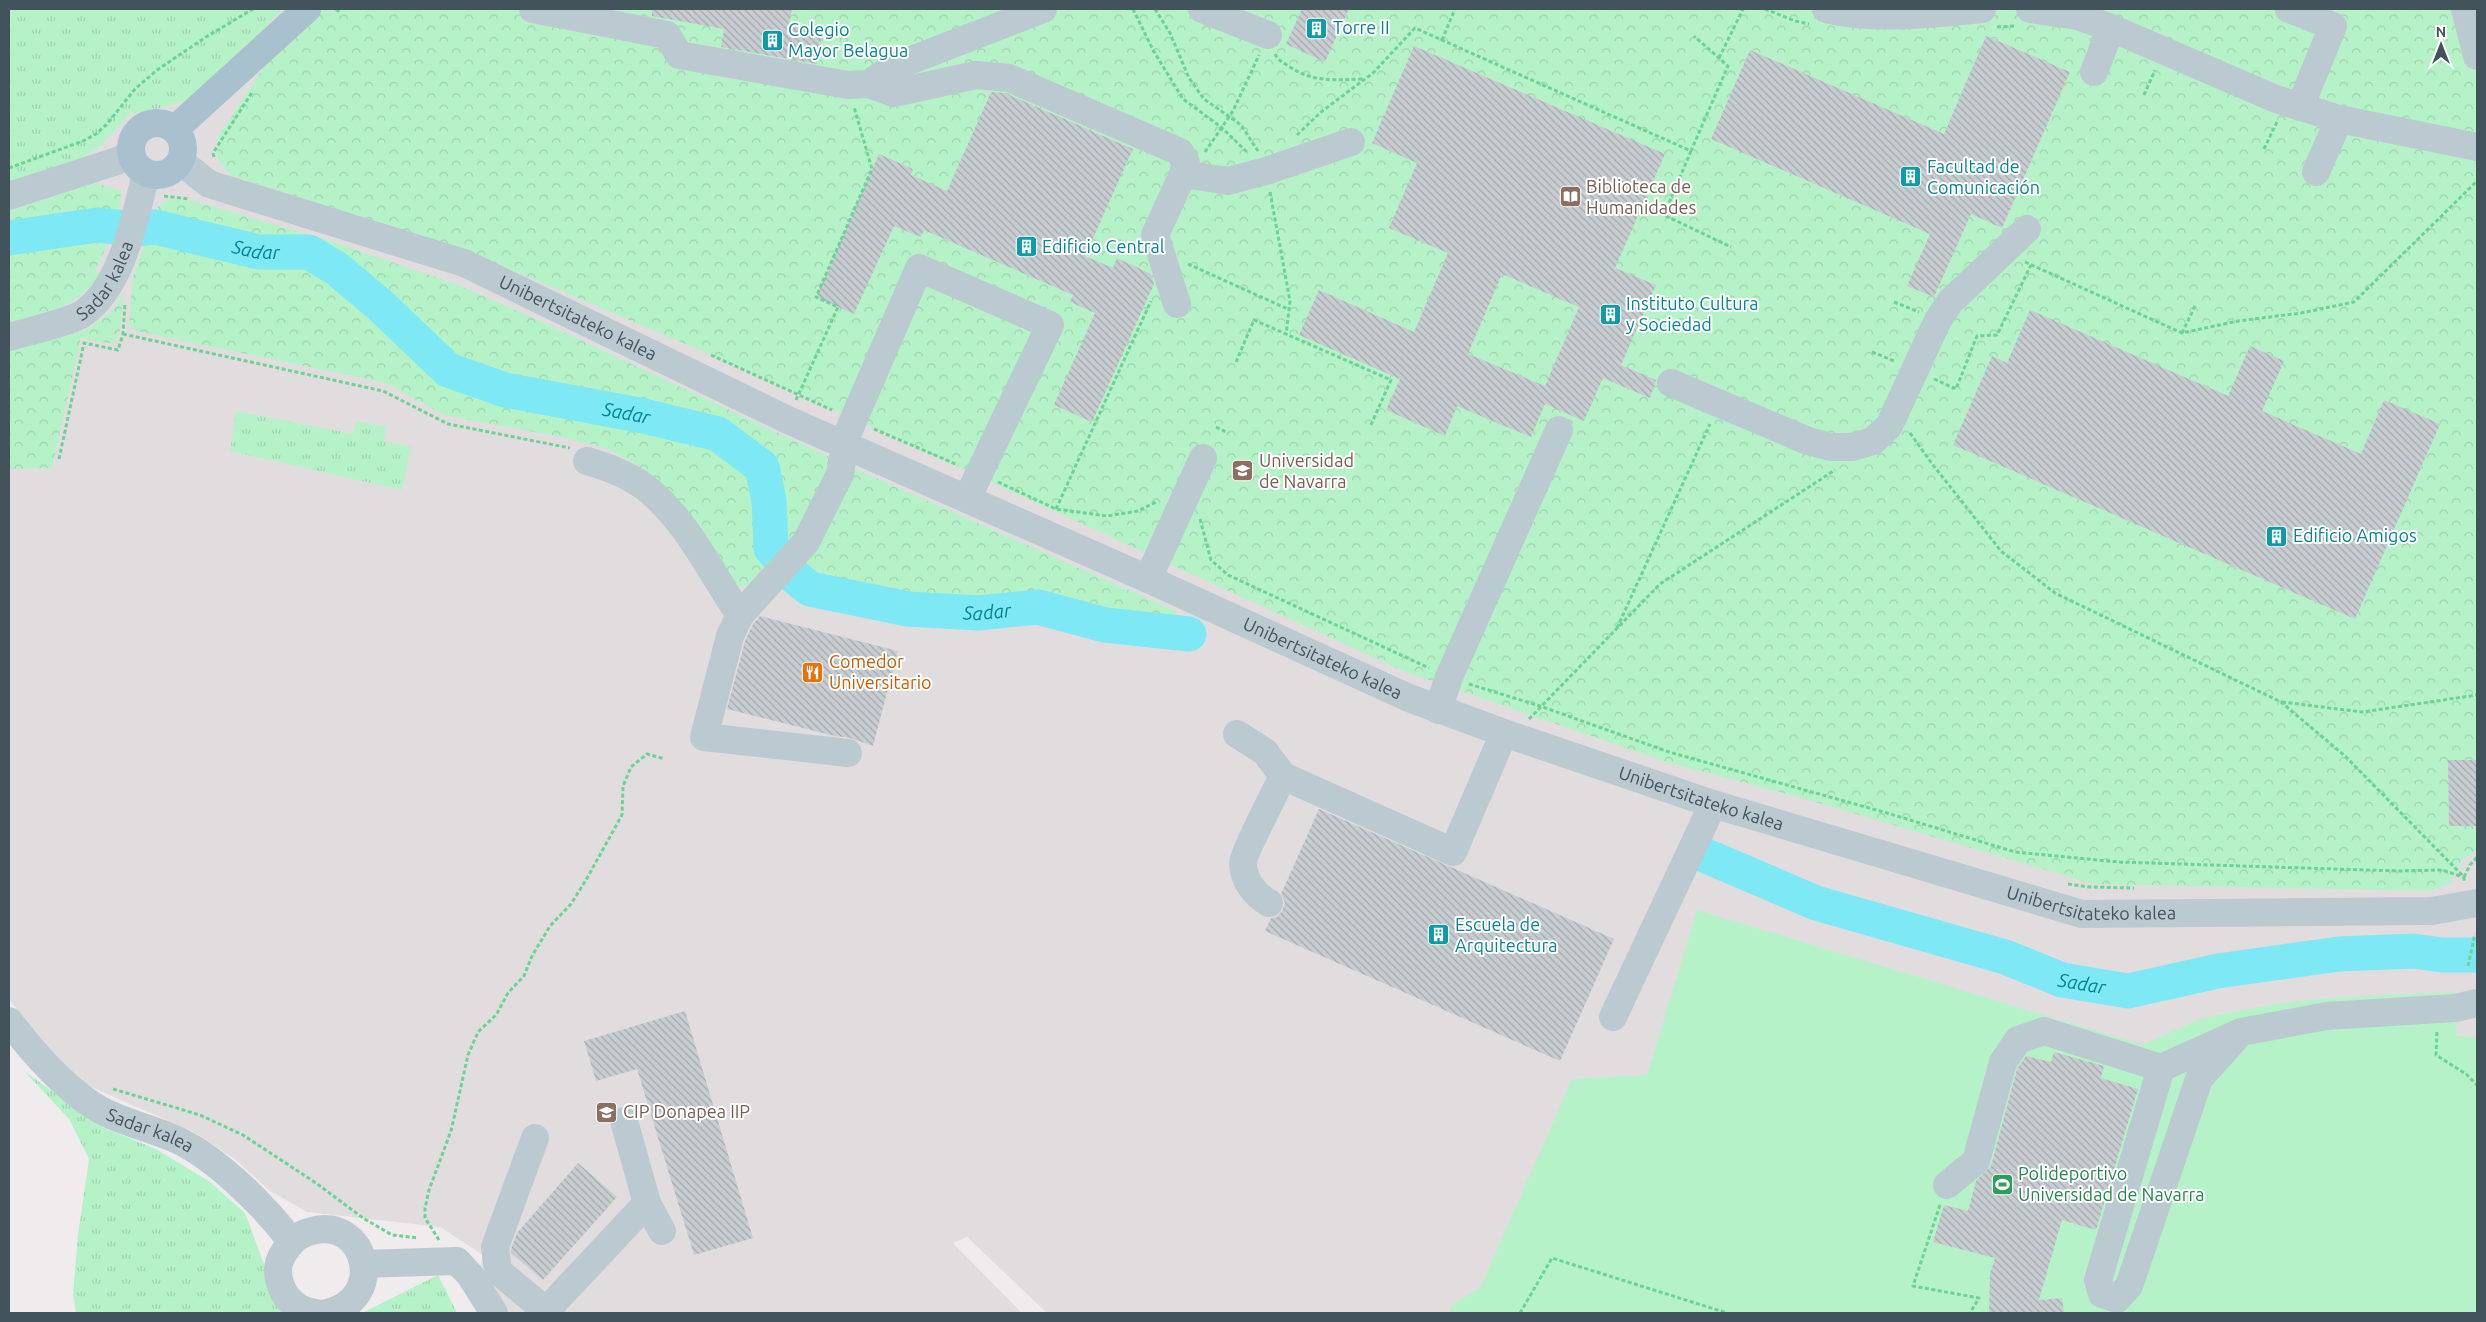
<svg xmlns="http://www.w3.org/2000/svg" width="2486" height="1322" font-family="Ubuntu,sans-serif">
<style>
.education{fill:#e1dddf}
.grass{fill:url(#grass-tufts)}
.park{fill:url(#park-crowns)}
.garden{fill:#b6f2c7}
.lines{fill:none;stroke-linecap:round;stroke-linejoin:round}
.river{stroke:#7ee8f4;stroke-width:35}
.building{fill:url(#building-back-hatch);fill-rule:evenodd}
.path{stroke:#6bd394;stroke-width:3;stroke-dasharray:4 2.5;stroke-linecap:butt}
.minor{stroke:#bbcad1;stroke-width:28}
.major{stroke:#a9c0cf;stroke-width:28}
.labels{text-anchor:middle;stroke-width:4;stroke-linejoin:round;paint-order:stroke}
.culture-label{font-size:18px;fill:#0d838f;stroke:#fff;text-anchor:start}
.education-label{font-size:18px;fill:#785e54;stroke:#fff;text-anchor:start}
.street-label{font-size:18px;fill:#43535c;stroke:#fff}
.food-label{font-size:18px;fill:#c56008;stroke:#fff;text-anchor:start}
.leisure-label{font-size:18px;fill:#27864d;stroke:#fff;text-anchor:start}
.water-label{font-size:19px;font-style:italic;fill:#038392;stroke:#fff}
</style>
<defs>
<pattern id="grass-tufts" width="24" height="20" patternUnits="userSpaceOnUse" patternTransform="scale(1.25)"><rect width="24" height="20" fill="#b6f2c7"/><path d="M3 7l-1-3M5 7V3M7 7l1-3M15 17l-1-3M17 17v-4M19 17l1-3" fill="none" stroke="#9ed1ad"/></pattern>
<pattern id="park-crowns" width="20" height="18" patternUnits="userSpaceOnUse" patternTransform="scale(1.25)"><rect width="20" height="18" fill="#b6f2c7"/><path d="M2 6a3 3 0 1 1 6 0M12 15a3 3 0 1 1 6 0" fill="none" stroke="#9ed1ad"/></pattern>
<pattern id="building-back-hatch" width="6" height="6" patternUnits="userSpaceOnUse" patternTransform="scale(1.25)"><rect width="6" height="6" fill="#c8cdd2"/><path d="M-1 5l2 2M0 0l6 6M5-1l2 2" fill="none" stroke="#a4a9ae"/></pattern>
</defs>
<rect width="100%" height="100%" fill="#f0eced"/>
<path class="education" d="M9 9H2477V1313H1047L967 1237 953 1243 1022 1313H481L473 1297 483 1255 440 1227 307 1212 270 1191 236 1160 192 1131 84 1084 43 1044 9 999Z"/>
<g class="grass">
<path d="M9 9H284L267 25 271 30 196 98 157 109 130 114 100 147 69 166 9 188Z"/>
<path d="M236 411 353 434 356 421 386 426 384 441 411 447 402 490 230 451Z"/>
<path d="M24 1071 104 1128 156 1149 210 1182 245 1213 279 1304 288 1313H76L73 1295 78 1235 89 1159 69 1119Z"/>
<path d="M438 1275 457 1313H362Z"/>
</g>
<g class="park">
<path d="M322 9H2477V850L2461 861 2451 882 2431 891 2093 884 1805 799 1666 762 1403 671 758 375 472 253 230 175 217 158 218 137 263 68Z"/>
<path d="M96 183 121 191C119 219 108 246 95 270L99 274C79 306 43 317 9 327V211Z"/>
<path d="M169 199 198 202 327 240 456 284 540 321 842 463 1176 611 1171 626 1134 620 1060 596 1031 594 980 601 922 600 813 576 767 571C756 583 749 591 732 584L667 491 636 464 605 448 561 437 444 415 386 383 136 331 129 324 133 277 158 206Z"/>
<path d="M123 293 120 330 114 344 81 338 52 468 9 469V351L89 329 114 309Z"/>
</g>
<path class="garden" d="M1697 910 2143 1045 2199 1019 2268 1005 2328 998 2454 992 2457 1036 2477 1037V1313H1449L1453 1304 1480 1288 1572 1079 1647 1075Z"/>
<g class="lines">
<g class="river">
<path id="s1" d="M9 238 97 225 135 229 155 227 259 252H309L337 269 380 305 448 370 505 390 644 416 718 434 762 467 769 501 771 548 795 577 810 589 908 609 978 613 1038 607 1105 625 1189 634"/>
<path id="s2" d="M1704 855 1816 903 2005 957 2062 980 2128 991 2218 971 2339 954 2414 951 2442 955H2477"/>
</g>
</g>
<g class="building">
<path d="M652 9H792L789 24 823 30 817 64 721 47 724 29 652 16Z"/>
<path d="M1302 9H1349L1325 62 1286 44Z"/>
<path d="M1986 36 2070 72 2002 228 1971 214 1934 297 1907 286 1930 234 1711 139 1750 50 1944 134Z"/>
<path d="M1414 46 1665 154 1615 268 1656 285 1621 365 1656 380 1650 398 1603 378 1584 421 1545 404 1531 437 1457 406 1445 436 1386 410 1400 379 1299 335 1319 290 1414 332 1448 253 1389 228 1417 163 1372 143ZM1502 274 1579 307 1545 386 1468 354Z"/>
<path d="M991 92 1005 93 1133 149 1085 256 1113 268 1117 258 1151 274 1154 284 1092 422 1054 405 1095 313 1070 302 1073 295 924 230 921 237 894 226 854 314 816 297 879 154 913 169 911 175 947 191Z"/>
<path d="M2030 310 2228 396 2250 346 2284 361 2262 411 2361 454 2384 400 2440 424 2355 619 1953 445 1992 356 2007 363Z"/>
<path d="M760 616 898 651 873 746 850 738 831 735 727 709 745 641 753 624Z"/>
<path d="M2448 760H2477V826H2449Z"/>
<path d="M1319 809 1614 939 1560 1061 1265 931 1271 918 1277 917 1282 911 1285 903 1281 894Z"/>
<path d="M685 1011 753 1238 694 1255 637 1069 596 1081 584 1041Z"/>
<path d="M2054 1052 2104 1066 2101 1078 2138 1089 2096 1230 2062 1220 2039 1300 2062 1298 2064 1313H1989L1990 1273 1995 1258 1933 1242 1944 1205 1968 1211 1976 1181 1991 1166 2017 1069 2026 1056 2051 1062Z"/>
<path d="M578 1163 617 1197 543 1280 511 1253V1249L517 1233Z"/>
</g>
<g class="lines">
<g class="path">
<path d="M336 9 338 11 339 9"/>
<path d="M1133 9 1153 50 1183 99 1221 127 1247 152"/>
<path d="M1155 9 1170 33 1189 78 1204 99 1241 125 1258 151"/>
<path d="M1765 9 1795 21 1809 24"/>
<path d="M1997 27 2015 26"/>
<path d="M1442 40 1455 9"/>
<path d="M1275 54C1278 60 1282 62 1287 65 1312 83 1334 80 1363 79"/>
<path d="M1719 58 1743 9"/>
<path d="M2144 95 2155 70"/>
<path d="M1297 135 1321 112 1373 73 1415 28 1691 151 1728 66 1694 36"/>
<path d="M2264 149 2277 122"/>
<path d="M1691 151 1664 215 1731 247"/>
<path d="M1205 152 1233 111 1259 55"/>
<path d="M214 157 213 153 253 91"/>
<path d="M9 168 83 141 96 134 107 124 135 89 157 70 206 37 253 9"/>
<path d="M1270 192 1290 301 1286 335"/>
<path d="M164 196 190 199"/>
<path d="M2025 262 2182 333 2238 321 2301 313 2354 302 2477 181"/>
<path d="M1188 264 1290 310"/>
<path d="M1894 302 1919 312"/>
<path d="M2182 333 2196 304"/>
<path d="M123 334 383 391 448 424 570 448"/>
<path d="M1872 352 1894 361"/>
<path d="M711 355 832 410"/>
<path d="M1236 362 1254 320 1391 380 1370 427"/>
<path d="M1934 379 1956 389 1977 336 1997 335 2031 265"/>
<path d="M796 400 838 307 816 297 872 169 854 107"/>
<path d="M1216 427 1228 433"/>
<path d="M874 429 958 465"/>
<path d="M1910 433 1933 465 2001 551 2055 593 2281 702 2345 756 2464 877V882"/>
<path d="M59 459 84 343 118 350 123 334 125 303"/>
<path d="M998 482 1056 509 1107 516 1138 511 1158 501"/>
<path d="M1056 509 1151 301"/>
<path d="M1200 519 1211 560 1228 575 1429 668"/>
<path d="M1617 628 1710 424"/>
<path d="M1469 684 1540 706 1669 752 1887 813 2015 852 2118 862 2398 871 2442 870 2463 877"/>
<path d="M2282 702 2362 712 2477 695"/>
<path d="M1529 719 1660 584 1835 470"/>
<path d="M2464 877 2470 865 2477 857"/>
<path d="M2068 884 2089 887 2134 888"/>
<path d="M2468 966 2475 934"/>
<path d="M2437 1032 2436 1055 2466 1074 2477 1085"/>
<path d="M113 1089 200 1115 243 1135 316 1183 363 1218 392 1235 418 1238"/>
<path d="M1940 1205 1913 1286 1979 1298 1970 1313"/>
<path d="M439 1240 425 1218V1208L429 1190 451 1131 468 1055 478 1032 496 1015 508 993 524 976 532 956 550 926 571 904 586 880 622 815 623 786 631 767 647 754 665 759"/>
<path d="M1520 1313 1552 1258 1727 1313"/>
</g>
<g class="minor">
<path d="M533 9 667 35 679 55 848 85 869 84 891 68 1043 9"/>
<path d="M1202 9 1268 35"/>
<path d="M1826 9C1877 21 1931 14 1982 9"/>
<path d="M2030 9 2078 16 2111 28 2276 99 2339 119 2477 147"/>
<path d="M2289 9 2333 26 2300 107"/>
<path d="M2465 9 2477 56"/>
<path d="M2094 72 2111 28"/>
<path d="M869 84 894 93 976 75 1009 78 1180 152 1186 163 1183 174 1155 235 1177 304"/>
<path id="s3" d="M181 162 209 184 464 263 788 420 1148 579 1409 698 1504 733 1713 804 2082 914 2432 911 2477 903"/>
<path d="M2316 172 2339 119"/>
<path d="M1183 174 1228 181 1266 171 1351 142"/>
<path d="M9 196 117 161 131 154"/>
<path id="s4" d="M9 337C26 332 70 322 82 314 122 288 135 217 146 174"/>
<path d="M1671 383 1808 441 1831 447H1852L1873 441 1889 426 1938 320 1950 302 2027 229"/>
<path d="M843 444 919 268 1050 325 967 499"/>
<path d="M587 461C608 467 629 475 646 488 687 520 711 573 740 615"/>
<path d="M842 461 840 474 806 542 740 615 730 636 704 737 848 753"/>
<path d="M1148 579 1203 458"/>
<path d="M1438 710 1449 677 1559 430"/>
<path d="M1237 734 1265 752 1283 776 1453 852 1504 733"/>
<path d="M1269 903C1255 895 1243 880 1243 863 1243 854 1277 789 1283 776"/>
<path d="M1613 1017 1713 804"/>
<path id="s5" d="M9 1021C31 1050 55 1078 85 1100 112 1120 138 1124 168 1136 211 1152 264 1205 291 1241"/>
<path d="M2241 1032 2199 1079 2129 1286 2117 1299 2102 1294 2098 1280 2161 1068 2241 1032 2327 1016 2455 1008 2477 1003"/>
<path d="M535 1138 495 1247 498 1271 546 1311"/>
<path d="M1947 1185 1976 1161 2003 1062 2018 1040 2044 1031 2161 1068"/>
<path d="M647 1203 662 1231"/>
<path d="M364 1264 457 1261 470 1275 494 1313"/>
<path d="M316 1313C310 1312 303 1311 298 1307 281 1297 272 1271 283 1254 291 1241 297 1235 312 1231 366 1216 388 1299 327 1313"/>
<path d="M544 1313 647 1203 624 1121"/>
</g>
<g class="major">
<circle cx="157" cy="149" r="26"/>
<path d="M175 129 307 9"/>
</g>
</g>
<defs>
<symbol id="building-square" viewBox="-11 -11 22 22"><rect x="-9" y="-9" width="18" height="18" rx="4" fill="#0f9aa8" stroke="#fff"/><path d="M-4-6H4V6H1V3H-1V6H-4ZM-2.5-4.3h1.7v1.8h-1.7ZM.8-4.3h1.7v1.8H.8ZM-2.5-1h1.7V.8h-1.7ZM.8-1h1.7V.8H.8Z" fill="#fff"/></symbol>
<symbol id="library-square" viewBox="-11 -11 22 22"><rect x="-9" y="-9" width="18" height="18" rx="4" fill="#8d6e63" stroke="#fff"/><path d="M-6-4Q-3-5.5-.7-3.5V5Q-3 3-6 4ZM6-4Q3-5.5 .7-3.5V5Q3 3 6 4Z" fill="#fff"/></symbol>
<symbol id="university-square" viewBox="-11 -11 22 22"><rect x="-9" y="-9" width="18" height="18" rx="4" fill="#8d6e63" stroke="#fff"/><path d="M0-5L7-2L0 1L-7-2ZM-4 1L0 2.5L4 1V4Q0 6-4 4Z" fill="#fff"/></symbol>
<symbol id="restaurant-square" viewBox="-11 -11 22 22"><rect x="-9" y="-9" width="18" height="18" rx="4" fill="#e8710a" stroke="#fff"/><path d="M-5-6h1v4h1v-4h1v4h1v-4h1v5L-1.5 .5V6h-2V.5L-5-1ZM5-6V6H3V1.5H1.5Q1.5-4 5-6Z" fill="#fff"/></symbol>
<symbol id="school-square" viewBox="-11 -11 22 22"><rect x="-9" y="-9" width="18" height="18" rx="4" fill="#8d6e63" stroke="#fff"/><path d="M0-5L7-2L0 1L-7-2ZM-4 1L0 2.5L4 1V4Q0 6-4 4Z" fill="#fff"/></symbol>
<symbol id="stadium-square" viewBox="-11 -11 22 22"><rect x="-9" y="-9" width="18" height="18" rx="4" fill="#2e9e5b" stroke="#fff"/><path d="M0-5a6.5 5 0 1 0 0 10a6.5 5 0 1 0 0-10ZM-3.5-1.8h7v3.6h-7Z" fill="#fff"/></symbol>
</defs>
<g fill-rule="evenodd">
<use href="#building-square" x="1304" y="16" width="25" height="25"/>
<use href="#building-square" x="760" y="28" width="25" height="25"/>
<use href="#building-square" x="1898" y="164" width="25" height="25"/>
<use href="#library-square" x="1558" y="184" width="25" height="25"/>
<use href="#building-square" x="1014" y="234" width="25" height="25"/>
<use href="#building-square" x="1598" y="302" width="25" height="25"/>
<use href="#university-square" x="1230" y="458" width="25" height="25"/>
<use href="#building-square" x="2264" y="524" width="25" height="25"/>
<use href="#restaurant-square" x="800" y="660" width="25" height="25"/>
<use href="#building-square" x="1426" y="922" width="25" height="25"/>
<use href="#school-square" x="594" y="1100" width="25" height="25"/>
<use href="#stadium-square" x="1990" y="1172" width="25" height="25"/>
</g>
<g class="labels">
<g class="culture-label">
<text x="1333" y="34">Torre II</text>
<text x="788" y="36">Colegio<tspan x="788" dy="21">Mayor Belagua</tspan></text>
<text x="1927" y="173">Facultad de<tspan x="1927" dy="21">Comunicación</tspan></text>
<text x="1042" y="253">Edificio Central</text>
<text x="1626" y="310">Instituto Cultura<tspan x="1626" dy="21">y Sociedad</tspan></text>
<text x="2293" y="542">Edificio Amigos</text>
<text x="1455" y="931">Escuela de<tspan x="1455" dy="21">Arquitectura</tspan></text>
</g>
<g class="education-label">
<text x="1586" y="193">Biblioteca de<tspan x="1586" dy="21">Humanidades</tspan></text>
<text x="1259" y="467">Universidad<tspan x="1259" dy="21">de Navarra</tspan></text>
<text x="623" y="1118">CIP Donapea IIP</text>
</g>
<g class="street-label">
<text dy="6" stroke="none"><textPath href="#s4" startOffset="118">Sadar kalea</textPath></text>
<text dy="6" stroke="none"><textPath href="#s3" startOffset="429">Unibertsitateko kalea</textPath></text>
<text dy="6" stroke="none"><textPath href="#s3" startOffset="1248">Unibertsitateko kalea</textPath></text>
<text dy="6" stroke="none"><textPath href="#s3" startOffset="1652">Unibertsitateko kalea</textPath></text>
<text dy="6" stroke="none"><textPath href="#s3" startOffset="2058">Unibertsitateko kalea</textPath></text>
<text dy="6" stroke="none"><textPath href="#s5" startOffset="182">Sadar kalea</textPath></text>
</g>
<g class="food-label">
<text x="829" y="668">Comedor<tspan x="829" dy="21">Universitario</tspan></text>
</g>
<g class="leisure-label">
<text x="2018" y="1180">Polideportivo<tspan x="2018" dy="21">Universidad de Navarra</tspan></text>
</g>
<g class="water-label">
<text dy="7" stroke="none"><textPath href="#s1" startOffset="251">Sadar</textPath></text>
<text dy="7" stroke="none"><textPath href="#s1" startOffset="671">Sadar</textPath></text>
<text dy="7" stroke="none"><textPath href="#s1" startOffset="1138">Sadar</textPath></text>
<text dy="7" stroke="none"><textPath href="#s2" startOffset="400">Sadar</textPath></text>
</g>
</g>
<rect width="2486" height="1322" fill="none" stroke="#43535c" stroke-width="20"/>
<g transform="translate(2441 45)" stroke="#ffffff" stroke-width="4" paint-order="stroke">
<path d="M0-4L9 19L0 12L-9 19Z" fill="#43535c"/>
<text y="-8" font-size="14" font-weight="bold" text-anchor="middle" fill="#43535c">N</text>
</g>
</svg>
